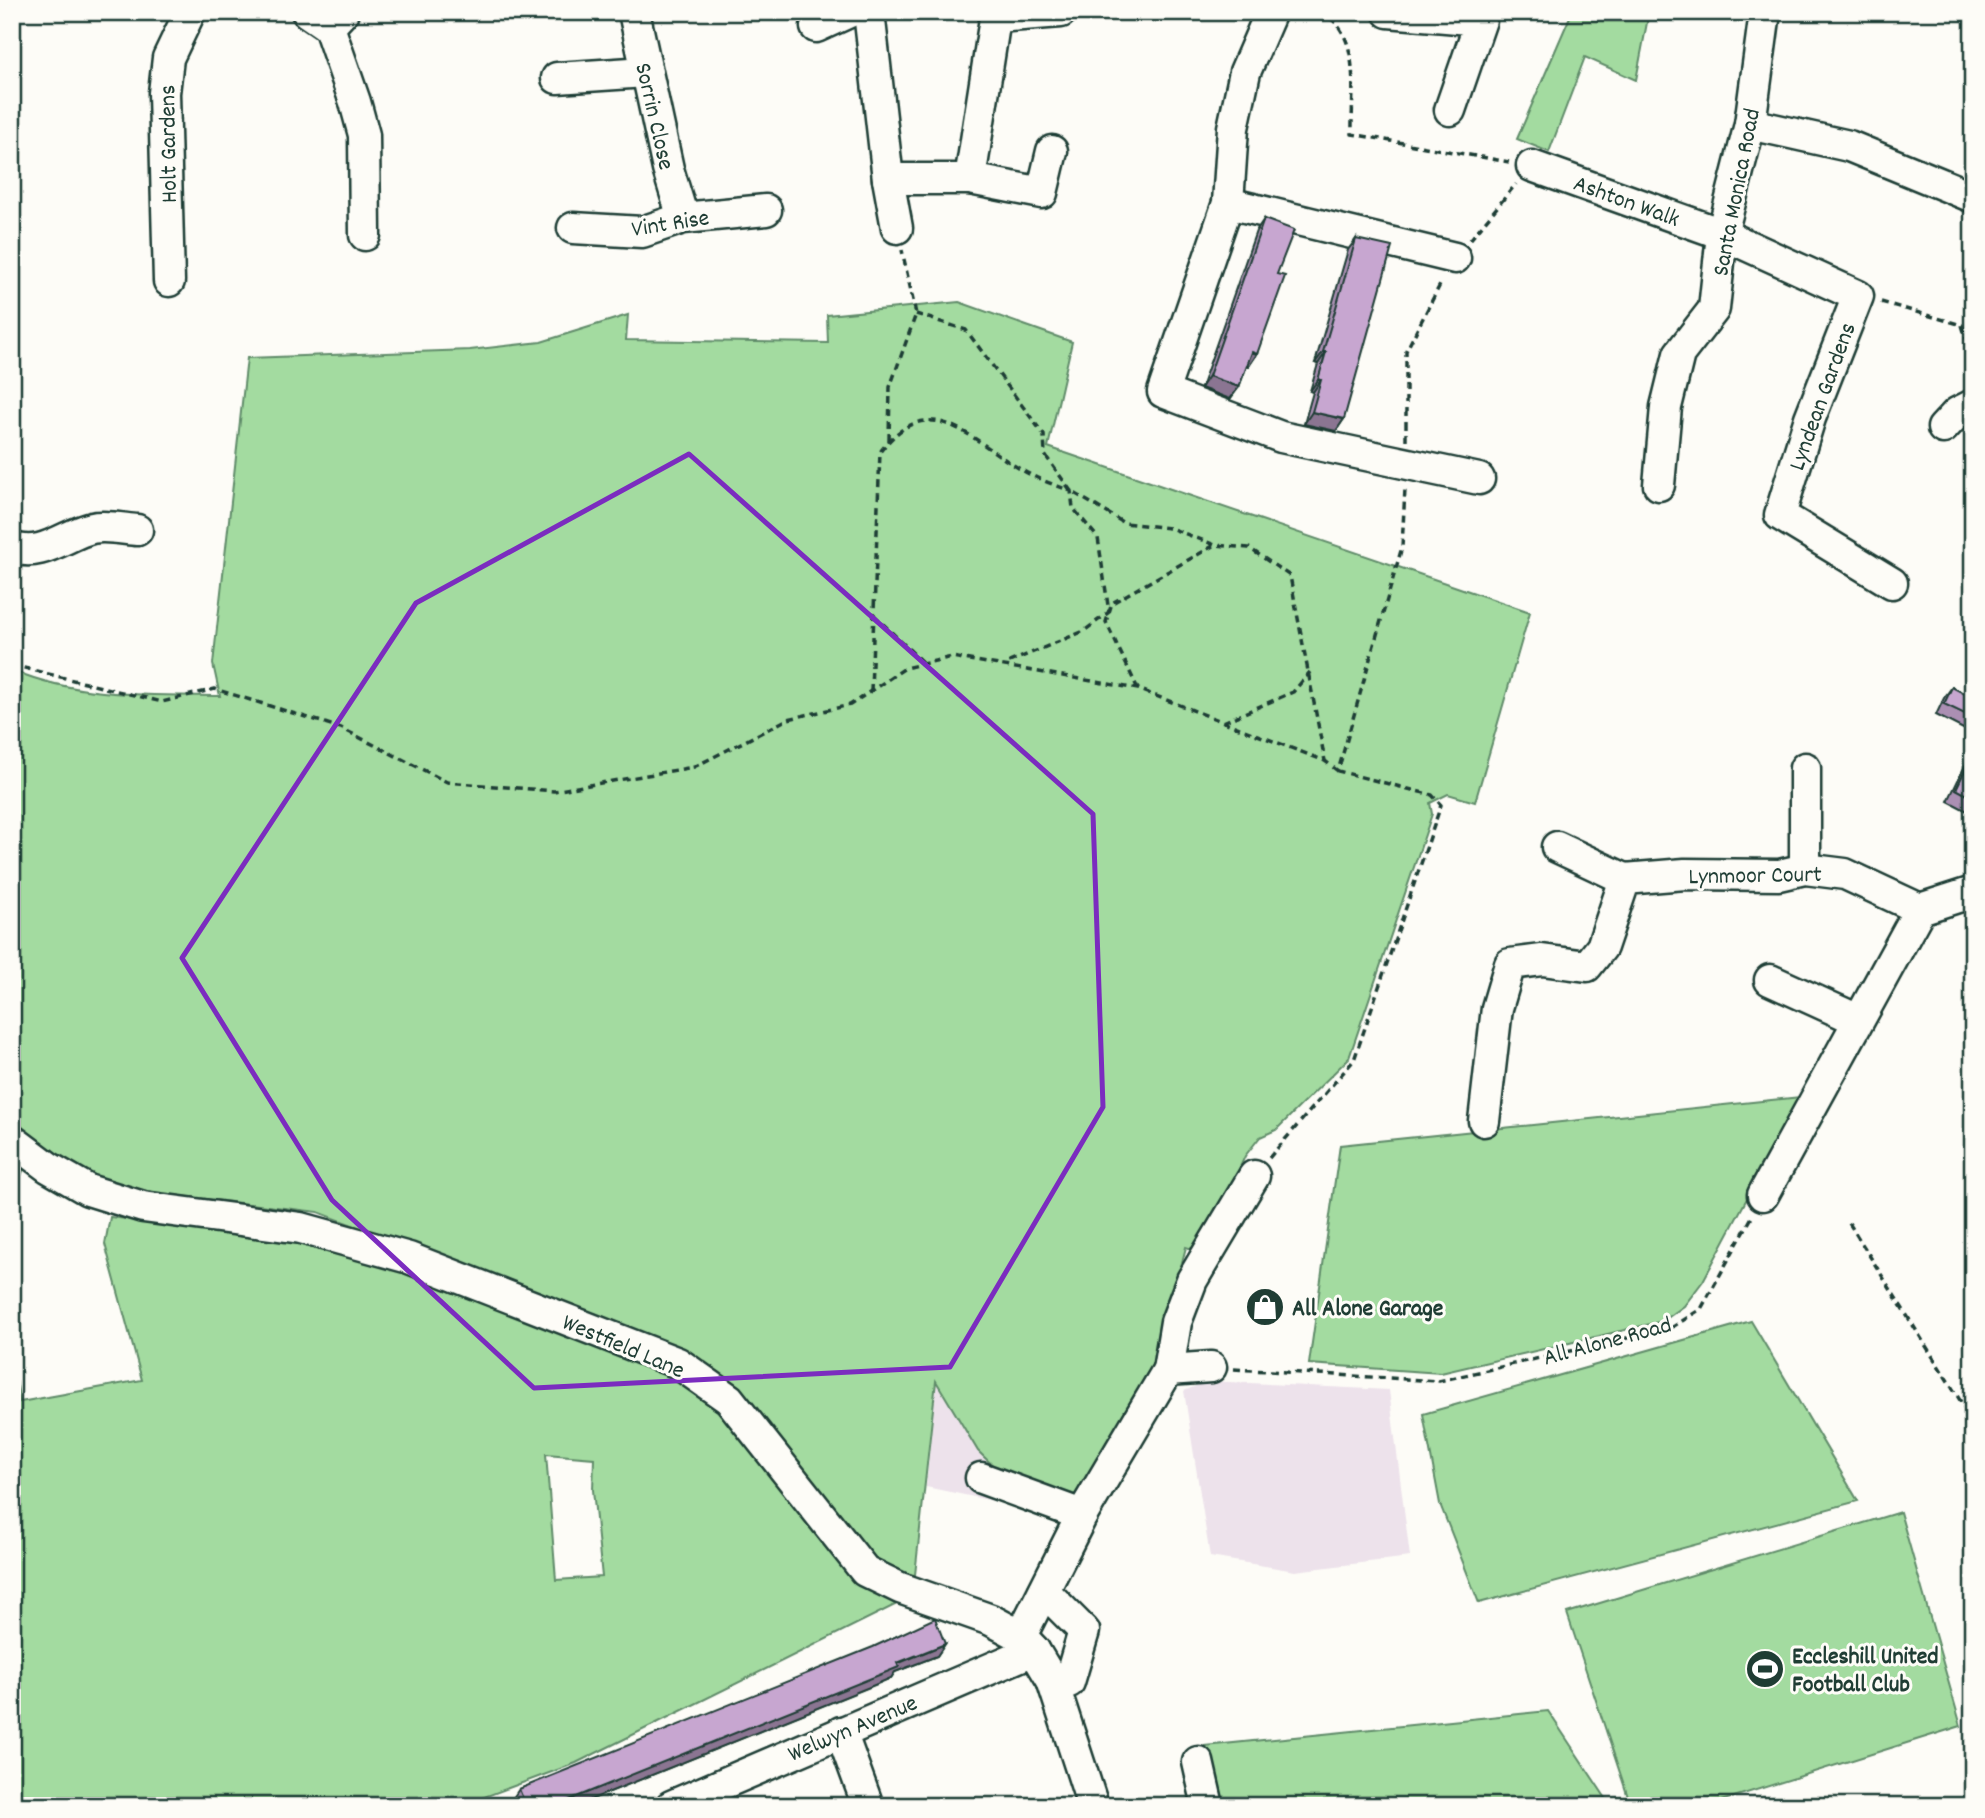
<svg xmlns="http://www.w3.org/2000/svg" width="1985" height="1818" font-family="Dekko,sans-serif">
<style>
.built{fill:#ede2eb}
.green{fill:#a3dba0;stroke:#618c6a;stroke-width:2;fill-rule:evenodd}
.lines{fill:none;stroke-linecap:round;stroke-linejoin:round}
.minor-casing{stroke:#1f3d34;stroke-width:35}
.path{stroke:#1f3d34;stroke-width:3.5;stroke-dasharray:7 5;stroke-linecap:butt}
.minor{stroke:#fdfcf7;stroke-width:30}
.wall{fill:#ab8fb3;stroke:#1f3d34;stroke-width:2}
.shaded-wall{fill:#8b7492;stroke:#1f3d34;stroke-width:2}
.building{fill:#c7a6d0;stroke:#1f3d34;stroke-width:2}
.marked{fill:none;stroke:#7b2cbf;stroke-width:5;stroke-linejoin:round}
.labels{text-anchor:middle;stroke-width:6;stroke-linejoin:round;paint-order:stroke}
.street-label{font-size:24px;fill:#1f3d34;stroke:#fdfcf7}
.poi-label{font-size:24px;font-weight:bold;fill:#1f3d34;stroke:#fdfcf7;text-anchor:start}
</style>
<rect width="100%" height="100%" fill="#fdfcf7"/>
<filter id="ink" filterUnits="userSpaceOnUse"><feTurbulence type="fractalNoise" baseFrequency=".0143" numOctaves="2"/><feDisplacementMap in="SourceGraphic" scale="14" xChannelSelector="R" yChannelSelector="G"/><feConvolveMatrix kernelMatrix="1 2 1 2 8 2 1 2 1" color-interpolation-filters="sRGB"/></filter>
<g filter="url(#ink)">
<g class="built">
<path d="M936 1380 978 1451 1051 1513 926 1487Z"/>
<path d="M1208 1381 1389 1390 1410 1557 1295 1571 1210 1557 1184 1391Z"/>
</g>
<g class="green">
<path d="M1572 12H1649L1636 80 1585 57 1549 152 1517 139Z"/>
<path d="M959 302 1072 342 1048 447 1530 612 1475 802 1448 794 1430 803 1432 814 1349 1058 1276 1130 1260 1137 1245 1156 1202 1252 1186 1247 1156 1363 1086 1482 1070 1501 1012 1484 978 1451 936 1381 915 1575 888 1572 862 1558 753 1416 503 1282 318 1212 155 1193 104 1182 54 1157 12 1129V670C79 698 149 695 220 696L213 664 247 358 470 350 541 342 628 315 626 340 828 343 827 315Z"/>
<path d="M1801 1097 1703 1281 1684 1306 1663 1321 1441 1373 1309 1364 1340 1145Z"/>
<path d="M12 1157 25 1165 12 1201Z"/>
<path d="M110 1217 260 1235 270 1230 386 1261 628 1353 706 1391 892 1597 895 1605 576 1763 460 1806H12V1358L20 1402 142 1380 105 1244ZM546 1454 594 1458 593 1490 602 1577 556 1580Z"/>
<path d="M1751 1321 1858 1501 1479 1603 1440 1504 1423 1414Z"/>
<path d="M1900 1512 1961 1726 1705 1806H1631L1567 1613Z"/>
<path d="M1548 1711 1611 1806H1220L1205 1746Z"/>
</g>
<g class="lines">
<defs>
<g id="minor">
<path d="M307 12 329 27"/>
<path d="M343 12 329 27 355 102 364 135 365 235"/>
<path d="M634 12 668 169 683 218"/>
<path d="M869 12 888 179 897 228"/>
<path d="M1271 12 1245 72 1233 128 1228 203 1163 392 1281 437 1479 479"/>
<path d="M1388 12 1481 20 1450 110"/>
<path d="M997 17 1061 12"/>
<path d="M816 27 849 12"/>
<path d="M557 78 646 72"/>
<path d="M1750 124 1849 146 1973 197"/>
<path d="M1532 166 1722 234 1858 296 1810 418 1780 515 1892 583"/>
<path d="M888 179H970L1042 193 1052 151"/>
<path d="M970 179 996 12"/>
<path d="M1228 203 1455 258"/>
<path d="M573 228 642 232 683 218 766 210"/>
<path d="M169 281 164 93 168 58 190 12"/>
<path d="M1943 428 1957 413 1973 405"/>
<path d="M1659 485 1666 407 1679 354 1714 309 1722 234 1750 124 1765 12"/>
<path d="M12 547C41 559 66 534 92 528 105 525 124 529 137 530"/>
<path d="M1557 847 1625 879"/>
<path d="M1805 869V768"/>
<path d="M1770 980 1858 1020"/>
<path d="M1484 1121 1497 1008 1510 964 1542 960 1587 966 1602 947 1625 879 1685 874 1779 875 1805 869 1845 874 1920 909"/>
<path d="M12 1140 48 1167 88 1190 143 1207 301 1228 409 1258 678 1363 729 1399 865 1571 900 1588 991 1620 1021 1636 1034 1650 1052 1680 1093 1806"/>
<path d="M1763 1195 1920 909 1973 892"/>
<path d="M1168 1370 1176 1322 1192 1280 1254 1176"/>
<path d="M981 1478 1082 1515"/>
<path d="M1044 1591 1084 1631 1069 1682"/>
<path d="M1021 1636 1082 1515 1168 1370 1211 1367"/>
<path d="M841 1732 868 1806"/>
<path d="M1198 1762 1208 1806"/>
<path d="M671 1806 1034 1650"/>
</g>
</defs>
<use href="#minor" class="minor-casing"/>
<g class="path">
<path d="M1320 12C1363 31 1351 94 1352 134L1509 162"/>
<path d="M1470 240 1516 184"/>
<path d="M1881 302 1962 325 1973 360"/>
<path d="M916 314 966 330 1044 435 1045 455 1071 491 1124 523 1170 528 1215 545 1249 548 1290 576 1325 761"/>
<path d="M889 440 890 387 916 314 902 250"/>
<path d="M1406 440V351L1442 281"/>
<path d="M874 615 924 664"/>
<path d="M12 665 162 702 215 689 341 728 447 782 554 791 694 767 788 719 850 705 905 668 952 657 1138 689 1325 761 1338 771"/>
<path d="M1138 689 1106 622 1112 603 1213 546"/>
<path d="M871 691 880 452C930 385 972 442 1022 470 1037 479 1055 485 1071 491L1073 508 1098 538 1109 612 1084 631 1007 663"/>
<path d="M1223 722 1293 692 1310 672"/>
<path d="M1269 1158 1354 1060 1441 805 1432 795 1338 771 1402 547 1405 489"/>
<path d="M1849 1223 1973 1421"/>
<path d="M1234 1369 1439 1381 1671 1328 1701 1309 1752 1217"/>
</g>
<use href="#minor" class="minor"/>
</g>
<g class="wall">
<path d="M1264 219 1277 274 1257 354 1249 366 1247 365 1239 387 1230 399 1201 388 1256 231Z"/>
<path d="M1356 239 1344 419 1336 431 1304 424 1313 392 1310 391 1318 364 1315 363 1348 250Z"/>
<path d="M1952 687 1973 698V734L1936 715 1944 698Z"/>
<path d="M1973 749V814L1948 801Z"/>
<path d="M945 1644 937 1656 895 1672 891 1678 575 1806H513L511 1801 519 1789Z"/>
</g>
<g class="shaded-wall">
<path d="M1252 352 1257 354 1249 366 1244 364Z"/>
<path d="M1323 352H1326L1318 364 1315 363Z"/>
<path d="M1209 376 1239 387 1230 399 1201 388Z"/>
<path d="M1318 380H1321L1313 392 1310 391Z"/>
<path d="M1312 412 1344 419 1336 431 1304 424Z"/>
<path d="M945 1644 937 1656 895 1672 891 1678 877 1684 575 1806H554Z"/>
</g>
<g class="building">
<path d="M1264 219 1294 230 1277 274 1285 276 1257 354 1252 352 1239 387 1209 376Z"/>
<path d="M1356 239 1392 247 1344 419 1312 412 1321 380H1318L1326 352H1323Z"/>
<path d="M1952 687 1973 698V718L1944 704Z"/>
<path d="M1973 754V798L1956 789Z"/>
<path d="M935 1618 945 1644 897 1663 899 1667 554 1806H526L519 1789 873 1647Z"/>
</g>
</g>
<path class="marked" d="M689 454 1093 814 1103 1107 950 1367 534 1388 332 1200 182 958 416 603Z"/>
<defs>
<symbol id="shop-disc" viewBox="-11 -11 22 22"><circle r="9.5" fill="#1f3d34" stroke="#fdfcf7"/><path d="M-5-2.5h2.3a2.7 3.5 0 0 1 5.4 0H5L5.5 6h-11ZM-1.5-2.5h3a1.5 2.3 0 0 0-3 0Z" fill="#fff"/></symbol>
<symbol id="stadium-disc" viewBox="-11 -11 22 22"><circle r="9.5" fill="#1f3d34" stroke="#fdfcf7"/><path d="M0-5a6.5 5 0 1 0 0 10a6.5 5 0 1 0 0-10ZM-3.5-1.8h7v3.6h-7Z" fill="#fff"/></symbol>
</defs>
<g fill-rule="evenodd">
<use href="#shop-disc" x="1243" y="1285" width="44" height="44"/>
<use href="#stadium-disc" x="1743" y="1647" width="44" height="44"/>
</g>
<g class="labels">
<g class="street-label">
<text transform="translate(656 116) rotate(77)" y="8">Sorrin Close</text>
<text transform="translate(167 144) rotate(-91)" y="8">Holt Gardens</text>
<text transform="translate(1735 192) rotate(-79)" y="8">Santa Monica Road</text>
<text transform="translate(1627 200) rotate(20)" y="8">Ashton Walk</text>
<text transform="translate(670 222) rotate(-9)" y="8">Vint Rise</text>
<text transform="translate(1821 396) rotate(-70)" y="8">Lyndean Gardens</text>
<text transform="translate(1755 874) rotate(-1)" y="8">Lynmoor Court</text>
<text transform="translate(1607 1340) rotate(-15)" y="8">All Alone Road</text>
<text transform="translate(624 1345) rotate(23)" y="8">Westfield Lane</text>
<text transform="translate(852 1727) rotate(-23)" y="8">Welwyn Avenue</text>
</g>
<g class="poi-label">
<text x="1292" y="1315">All Alone Garage</text>
<text x="1792" y="1663">Eccleshill United<tspan x="1792" dy="28">Football Club</tspan></text>
</g>
</g>
<rect width="1985" height="1818" fill="none" stroke="#fdfcf7" stroke-width="42"/>
<rect x="21" y="21" width="1943" height="1776" fill="none" stroke="#1f3d34" stroke-width="2.5" filter="url(#ink)"/>
</svg>
